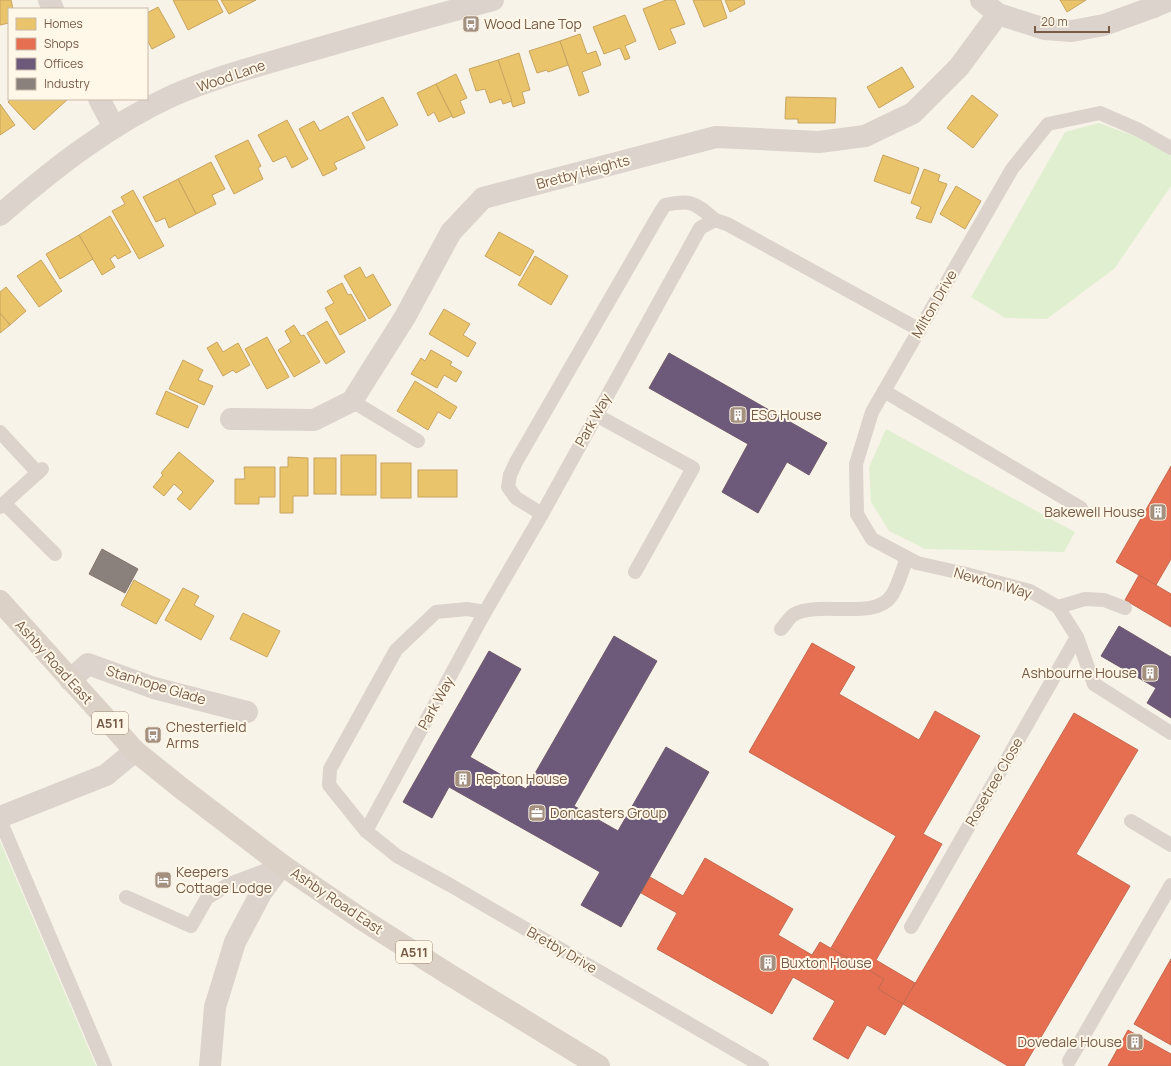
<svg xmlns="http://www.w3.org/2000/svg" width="1171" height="1066" font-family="Manrope,sans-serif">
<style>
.green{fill:#e1efd1}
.homes{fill:#e9c46a;stroke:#c7a460}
.shops{fill:#e76f51;stroke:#c5694e}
.offices{fill:#6d597a;stroke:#705a6b}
.industry{fill:#8a817c;stroke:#84766c}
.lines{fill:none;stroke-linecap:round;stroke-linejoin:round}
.service{stroke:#dbd3cc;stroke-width:14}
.minor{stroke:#dbd3cc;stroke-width:22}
.tertiary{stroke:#dbd3cc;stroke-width:22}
.trunk{stroke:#dbd1c6;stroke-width:22}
.labels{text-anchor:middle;stroke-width:4;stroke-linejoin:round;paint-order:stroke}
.shield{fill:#fff8e9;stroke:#a08a78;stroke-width:1}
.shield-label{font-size:13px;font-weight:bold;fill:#775b47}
.poi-label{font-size:14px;fill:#775b47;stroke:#fff8e9;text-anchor:start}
.street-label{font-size:14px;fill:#775b47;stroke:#fff8e9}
</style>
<rect width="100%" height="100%" fill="#f8f3e8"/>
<g class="green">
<path d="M1099 123 1151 142 1171 153V186L1115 268 1047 319 1005 318 971 297 1065 132Z"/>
<path d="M886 429 1075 532 1064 552 925 549 889 531 871 502 869 467Z"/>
<path d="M0 841 96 1066H0Z"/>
</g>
<g class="homes">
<path d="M0 0H11L13 9H9V23L0 25Z"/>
<path d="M173 0H217L223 12 188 30Z"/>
<path d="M221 0H256L229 14Z"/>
<path d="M666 0H675L685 24 670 29 676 43 659 50 643 9Z"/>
<path d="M693 0H721L727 18 704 27Z"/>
<path d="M725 0H744L745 4 730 12Z"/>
<path d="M1060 0H1086L1067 12Z"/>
<path d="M158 7 175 37 152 49 147 40V13Z"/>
<path d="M625 15 636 41 625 46 630 58 625 60 620 48 604 54 593 27Z"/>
<path d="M580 34 587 54 596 51 601 65 582 72 589 92 579 96 560 41Z"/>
<path d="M560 41 568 65 548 72 547 70 537 73 529 51Z"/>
<path d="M519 53 530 90 522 92 525 103 513 107 498 60Z"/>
<path d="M498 60 512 101 503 104 501 99 490 103 485 89 476 91 469 69Z"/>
<path d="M902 67 914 87 879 108 867 87Z"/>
<path d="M456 74 467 98 460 101 465 113 453 118 436 84Z"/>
<path d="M436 84 452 116 439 122 434 112 428 116 417 93Z"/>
<path d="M972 95 998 115 973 148 947 128Z"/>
<path d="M383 97 398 125 367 141 352 113Z"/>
<path d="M786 97 836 98 835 123H798V119H785Z"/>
<path d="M11 99H68L34 130 8 102Z"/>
<path d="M0 104 15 125 0 135Z"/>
<path d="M348 116 365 148 334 163 337 169 323 176 299 129 314 121 320 131Z"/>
<path d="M287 120 308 159 292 168 286 156 273 162 258 135Z"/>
<path d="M248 140 261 166 258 168 263 179 234 194 215 156Z"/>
<path d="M883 155 919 168 910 194 874 181Z"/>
<path d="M211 162 225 189 212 195 216 204 196 214 178 179Z"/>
<path d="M924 169 940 175 938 181 947 184 931 223 916 218 921 207 911 203Z"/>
<path d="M178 179 196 214 169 228 165 218 156 222 143 197Z"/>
<path d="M956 186 981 201 965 229 940 214Z"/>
<path d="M133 190 164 246 139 259 112 211 125 204 121 197Z"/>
<path d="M110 216 131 252 118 259 115 255 110 259 115 267 102 275 79 235Z"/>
<path d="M499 232 534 251 520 276 485 256Z"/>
<path d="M79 235 93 259 60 279 46 254Z"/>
<path d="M535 256 568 276 551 305 518 285Z"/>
<path d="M41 260 62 291 39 307 17 276Z"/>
<path d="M360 267 366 278 373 274 391 305 369 319 344 276Z"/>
<path d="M342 283 348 295 351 294 366 320 340 335 325 308 334 303 327 291Z"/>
<path d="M6 287 26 311 10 325 0 313V292Z"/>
<path d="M444 309 470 324 463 335 476 343 468 357 429 334Z"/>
<path d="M0 313 10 325 0 333Z"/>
<path d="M327 321 345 352 326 364 307 333Z"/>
<path d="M294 325 301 336 304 335 320 362 294 377 278 350 291 342 285 331Z"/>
<path d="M267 337 289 377 267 389 245 349Z"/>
<path d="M217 342 223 352 238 343 250 365 236 373 233 370 223 376 207 348Z"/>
<path d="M431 350 452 362 450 365 462 372 456 382 444 375 437 388 411 374 421 358 425 361Z"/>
<path d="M183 360 203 370 198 380 213 386 204 405 169 389Z"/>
<path d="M415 381 457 407 450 419 438 412 428 430 397 411Z"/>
<path d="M166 391 198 406 188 428 156 414Z"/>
<path d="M179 452 214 481 190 510 177 499 183 492 174 484 164 496 153 487 163 475 161 473Z"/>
<rect x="341" y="455" width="35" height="40"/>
<path d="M288 457 308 458V496H293V513H280V467H288Z"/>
<rect x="314" y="458" width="22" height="36"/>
<rect x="381" y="463" width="30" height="35"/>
<path d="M244 467H275V497H259V504H235V479H245Z"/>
<rect x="418" y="470" width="39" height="27"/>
<path d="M134 580 170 600 156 624 121 605Z"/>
<path d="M183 588 199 596 194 605 214 616 201 640 165 620Z"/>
<path d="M243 613 280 631 267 657 230 639Z"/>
</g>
<g class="shops">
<path d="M1171 466V559L1156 585 1116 562Z"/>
<path d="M1139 575 1171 594V627L1125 600Z"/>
<path d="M812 643 855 667 839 694 919 740 935 711 980 736 923 834 942 844 876 960 915 983 903 1004 878 989 884 979 831 948 896 836 749 752Z"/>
<path d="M1074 713 1138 750 1076 854 1130 886 1024 1066H1008L903 1004Z"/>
<path d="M705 858 793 909 778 935 812 955 820 942 884 979 878 989 903 1004 885 1035 867 1025 848 1059 813 1039 835 1001 793 977 772 1014 657 949 677 913 641 893 650 877 683 896Z"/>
<path d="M1171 959V1045L1134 1024Z"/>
<path d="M1128 1030 1171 1054V1066H1108Z"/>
</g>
<g class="offices">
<path d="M669 353 827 443 809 475 787 462 758 513 722 492 748 444 649 388Z"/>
<path d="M1119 626 1171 657V718L1147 703 1156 688 1101 656Z"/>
<path d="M614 636 657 661 574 806 618 831 666 747 709 772 621 927 581 905 600 872 449 787 432 818 403 802 489 651 521 669 470 757 526 789Z"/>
</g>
<path class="industry" d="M102 549 138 569 125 593 89 574Z"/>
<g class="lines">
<g class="service">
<path d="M1171 148 1139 130 1100 113 1048 124 1012 169 872 412 856 464 857 514 872 539 917 563 966 574 1030 591 1058 607 1077 637 1094 684 1171 733"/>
<path d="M884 391 1081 508"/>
<path d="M352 401 418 441"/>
<path d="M596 415 693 468 635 572"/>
<path d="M0 432 38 473"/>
<path d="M4 503 55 554"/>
<path d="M0 507 42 469"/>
<path d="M542 514 516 498 508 487 510 475 516 462 658 216 665 205C692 199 695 203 715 220"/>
<path d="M1058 607 1085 599 1104 600 1125 608"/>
<path d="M485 612 467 609 436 612 396 650 330 769 329 785 366 831 397 856 450 885 762 1066"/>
<path d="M781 629C785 625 789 618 793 615 819 599 875 622 892 595 898 586 903 568 907 558"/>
<path d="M0 820 105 1066"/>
<path d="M1131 821 1171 845"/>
<path d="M366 831 485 612 542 514 700 228 715 220 727 224 920 330"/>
<path d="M126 897 191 926 207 898 229 884 280 865"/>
<path d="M911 927 1077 637"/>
<path d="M1069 1061 1171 885"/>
</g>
<g class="minor">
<path d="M49 0 53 9"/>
<path d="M981 0 998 14 1045 29 1072 31 1104 25 1151 8 1170 0"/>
<path d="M99 99 114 127"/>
<path d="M231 419 314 420 352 401 405 317 451 232 483 198 716 137 819 142 865 136 913 113 959 67 998 14"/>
<path d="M70 680 88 664 154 688 247 712"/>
<path d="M0 817 106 775 135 751"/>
<path d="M210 1066 215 1007 235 942 261 893 282 865"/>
</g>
<path class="tertiary" d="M0 215C53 169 110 124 174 95 213 78 254 67 295 55 361 36 427 17 493 0"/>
<path class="trunk" d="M0 601 135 751 181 788 282 865 360 918 450 975 599 1066"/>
</g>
<defs>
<symbol id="bus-square" viewBox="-11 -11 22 22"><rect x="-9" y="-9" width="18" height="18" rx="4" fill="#a4907f" stroke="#fff8e9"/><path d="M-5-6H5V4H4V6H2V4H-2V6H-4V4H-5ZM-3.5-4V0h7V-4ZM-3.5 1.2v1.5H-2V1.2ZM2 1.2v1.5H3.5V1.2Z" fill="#fff"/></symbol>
<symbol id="building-square" viewBox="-11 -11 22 22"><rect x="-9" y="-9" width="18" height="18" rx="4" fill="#a4907f" stroke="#fff8e9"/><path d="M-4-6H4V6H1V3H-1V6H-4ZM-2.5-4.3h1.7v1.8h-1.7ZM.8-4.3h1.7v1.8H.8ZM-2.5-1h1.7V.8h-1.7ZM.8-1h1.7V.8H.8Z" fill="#fff"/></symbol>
<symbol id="office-square" viewBox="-11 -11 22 22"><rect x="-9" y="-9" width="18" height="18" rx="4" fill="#a4907f" stroke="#fff8e9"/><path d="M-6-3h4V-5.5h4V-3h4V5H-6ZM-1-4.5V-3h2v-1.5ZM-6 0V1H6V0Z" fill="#fff"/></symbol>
<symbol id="hotel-square" viewBox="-11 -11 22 22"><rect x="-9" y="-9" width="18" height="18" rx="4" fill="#a4907f" stroke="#fff8e9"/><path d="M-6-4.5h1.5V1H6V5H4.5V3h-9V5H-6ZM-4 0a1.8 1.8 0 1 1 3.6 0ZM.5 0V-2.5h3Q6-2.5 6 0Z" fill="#fff"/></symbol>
</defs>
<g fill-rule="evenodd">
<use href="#bus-square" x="461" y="14" width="20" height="20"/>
<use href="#building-square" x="728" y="405" width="20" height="20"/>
<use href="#building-square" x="1148" y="502" width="20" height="20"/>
<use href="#building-square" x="1140" y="663" width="20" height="20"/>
<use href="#bus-square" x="143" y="725" width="20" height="20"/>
<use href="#building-square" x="453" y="769" width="20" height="20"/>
<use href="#office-square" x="527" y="803" width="20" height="20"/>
<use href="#hotel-square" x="153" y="870" width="20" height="20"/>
<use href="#building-square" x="758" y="953" width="20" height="20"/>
<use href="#building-square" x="1125" y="1032" width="20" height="20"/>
</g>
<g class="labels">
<g class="shield">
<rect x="92" y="712" width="36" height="22" rx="3"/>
<rect x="396" y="941" width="36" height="22" rx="3"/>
</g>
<g class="shield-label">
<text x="110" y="728">A511</text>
<text x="414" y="957">A511</text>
</g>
<g class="poi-label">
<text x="484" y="29">Wood Lane Top</text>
<text x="751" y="420">ESG House</text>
<text x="1145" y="517" text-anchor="end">Bakewell House</text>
<text x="1137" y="678" text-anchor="end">Ashbourne House</text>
<text x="166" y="732">Chesterfield<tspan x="166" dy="16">Arms</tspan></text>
<text x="476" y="784">Repton House</text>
<text x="550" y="818">Doncasters Group</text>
<text x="176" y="877">Keepers<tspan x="176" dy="16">Cottage Lodge</tspan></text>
<text x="781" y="968">Buxton House</text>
<text x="1122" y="1047" text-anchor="end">Dovedale House</text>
</g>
<g class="street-label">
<text transform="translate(231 76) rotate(-19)" y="5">Wood Lane</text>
<text transform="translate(583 172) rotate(-15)" y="5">Bretby Heights</text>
<text transform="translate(934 304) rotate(-60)" y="5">Milton Drive</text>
<text transform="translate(593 420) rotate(-61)" y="5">Park Way</text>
<text transform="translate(993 583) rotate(16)" y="5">Newton Way</text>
<text transform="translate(54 662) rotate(48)" y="5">Ashby Road East</text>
<text transform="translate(156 685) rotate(17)" y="5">Stanhope Glade</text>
<text transform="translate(436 703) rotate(-61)" y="5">Park Way</text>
<text transform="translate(994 782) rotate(-60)" y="5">Rosetree Close</text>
<text transform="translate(337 901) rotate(34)" y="5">Ashby Road East</text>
<text transform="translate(562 950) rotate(30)" y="5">Bretby Drive</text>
</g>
</g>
<rect x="8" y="8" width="140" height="92" fill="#fff8e9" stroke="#c9b9a8"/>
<rect x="16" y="18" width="20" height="12" fill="#e9c46a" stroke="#c9b9a8"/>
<text x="44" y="28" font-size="12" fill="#775b47">Homes</text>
<rect x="16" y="38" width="20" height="12" fill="#e76f51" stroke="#c9b9a8"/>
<text x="44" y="48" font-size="12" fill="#775b47">Shops</text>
<rect x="16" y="58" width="20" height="12" fill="#6d597a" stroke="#c9b9a8"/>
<text x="44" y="68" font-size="12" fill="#775b47">Offices</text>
<rect x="16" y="78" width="20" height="12" fill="#8a817c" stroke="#c9b9a8"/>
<text x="44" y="88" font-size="12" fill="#775b47">Industry</text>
<path d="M1035 26v6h74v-6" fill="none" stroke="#775b47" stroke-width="2"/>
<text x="1041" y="26" font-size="12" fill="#775b47" stroke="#fff8e9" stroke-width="3" paint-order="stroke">20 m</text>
</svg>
